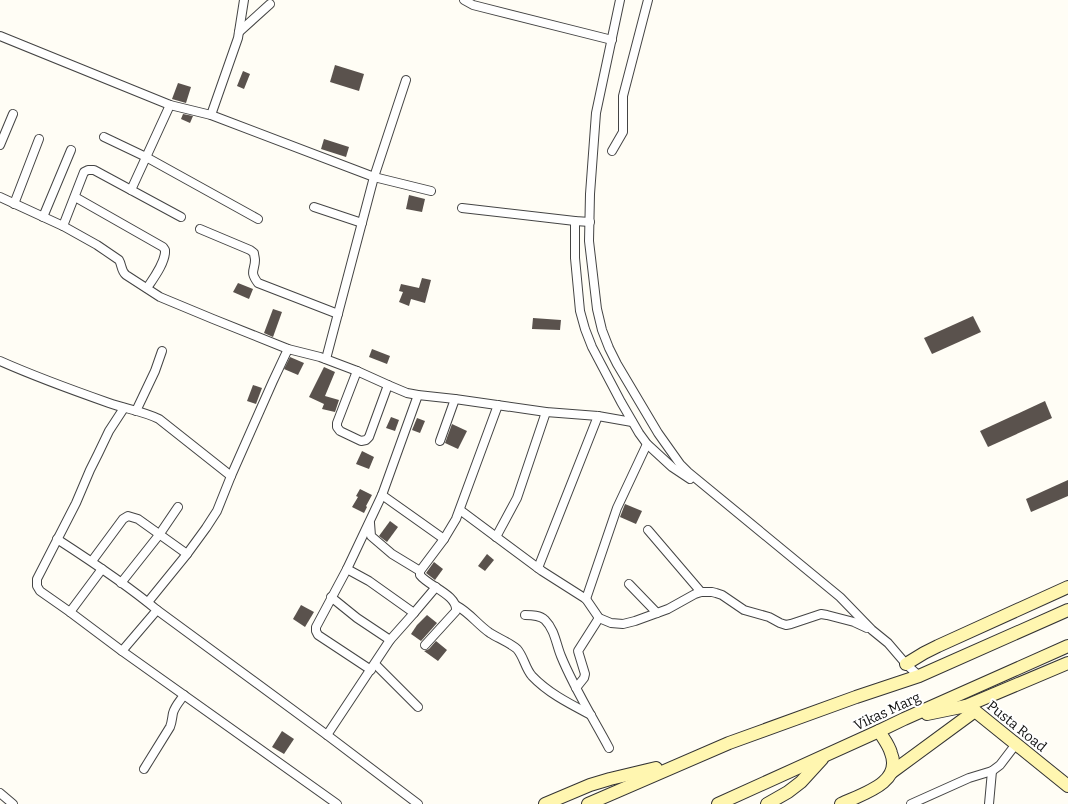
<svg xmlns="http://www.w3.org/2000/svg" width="1068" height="804" font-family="Bitter,serif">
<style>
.building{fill:#5a524d}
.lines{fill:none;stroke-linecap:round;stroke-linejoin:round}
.street-casing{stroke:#444;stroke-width:10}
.secondary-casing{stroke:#333;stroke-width:14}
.street{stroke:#fff;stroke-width:8}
.secondary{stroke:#fff6b0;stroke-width:12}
.labels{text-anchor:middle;stroke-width:4;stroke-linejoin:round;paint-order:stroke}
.street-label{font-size:14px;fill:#111;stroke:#fff}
</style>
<rect width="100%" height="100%" fill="#fffdf5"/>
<g class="building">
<path d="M335 65 364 74 359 91 330 82Z"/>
<path d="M243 71 250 74 244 89 237 86Z"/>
<path d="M178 83 191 87 186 103 172 99Z"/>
<path d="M183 114 193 116 190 123 181 119Z"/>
<path d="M324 139 349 147 346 157 321 149Z"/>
<path d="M409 195 425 199 422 212 406 209Z"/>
<path d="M422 278 431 280 425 303 411 299 409 306 399 302 403 292 399 291 401 284 419 288Z"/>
<path d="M238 283 253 289 249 299 233 292Z"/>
<path d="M273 309 282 312 273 337 264 333Z"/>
<path d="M973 316 981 332 932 354 924 338Z"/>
<path d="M533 318 561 320 560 330 532 329Z"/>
<path d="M372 349 390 356 387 364 369 357Z"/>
<path d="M290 357 304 363 298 375 284 369Z"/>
<path d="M324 367 335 372 325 396 339 400 335 412 322 409 324 404 309 397Z"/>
<path d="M253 385 262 388 256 404 247 401Z"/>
<path d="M1045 401 1052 418 988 447 980 431Z"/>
<path d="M391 417 399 420 395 431 386 428Z"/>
<path d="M417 418 425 421 420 433 412 430Z"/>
<path d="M452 424 467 431 458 449 445 443Z"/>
<path d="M362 451 374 457 369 469 356 464Z"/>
<path d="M1068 480V496L1031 512 1026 499Z"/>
<path d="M360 489 372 495 366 506 367 507 364 513 352 507 358 497 356 496Z"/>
<path d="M625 504 642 511 636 524 620 517Z"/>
<path d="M390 521 398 527 387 542 379 536Z"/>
<path d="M487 554 494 560 485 571 478 566Z"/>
<path d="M434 562 443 569 435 580 426 573Z"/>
<path d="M301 605 314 612 305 627 293 619Z"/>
<path d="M427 615 437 623 421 641 411 634 417 625Z"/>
<path d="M436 641 447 650 438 661 424 651 429 649Z"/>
<path d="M282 731 294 739 284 754 272 747Z"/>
</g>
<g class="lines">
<defs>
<g id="street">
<path d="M464 0 473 5 612 40"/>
<path d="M620 0 596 113 590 194 589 241 597 309 602 330 609 348 617 364 658 433 680 464 688 472 840 597 872 630 888 643 906 664 919 676"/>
<path d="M239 32 270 4"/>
<path d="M0 36 170 105 211 115 374 177 431 191"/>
<path d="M211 115 238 38 244 0"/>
<path d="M104 137 146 157 258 219"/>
<path d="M0 145 13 114"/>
<path d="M612 151 623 132V96L648 0"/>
<path d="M131 190 170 105"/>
<path d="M0 197 63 226 97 245 119 260C122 265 121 271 126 275L160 297 213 319 288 349 320 357 357 371 388 385 407 393 418 395 455 399 546 412 598 416 632 422"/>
<path d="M75 197 163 247 165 250C166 262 153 279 147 288"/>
<path d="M14 204 39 139"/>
<path d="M314 207 362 223"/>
<path d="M462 208 575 221 590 222"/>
<path d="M43 217 71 150"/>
<path d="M575 221V258L580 311 585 329 592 347 621 402 639 433 647 444 672 467 690 479"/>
<path d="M63 226 84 172 88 170H94L181 217"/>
<path d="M200 229 250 250 254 253C254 255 255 258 255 260 255 271 249 271 258 283L338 314"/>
<path d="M326 359 374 177 406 80"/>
<path d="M0 361C36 377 72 390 109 403 126 409 143 411 159 419L231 476"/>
<path d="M357 371 337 423V427L340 431 361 441 366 440 369 437 388 385"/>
<path d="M124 408 109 431 98 454 90 470 76 503 37 579V586L40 591 70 612 122 651 337 804"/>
<path d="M136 411 155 371 162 351"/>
<path d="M440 441 455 399"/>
<path d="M382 495 444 539"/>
<path d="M460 510 542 571 586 599 599 618 611 623 623 624 635 621 668 609 695 594 701 592H712L716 593 722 595 744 610 769 617 780 623 786 625 791 624 821 614 827 615 854 622 867 628"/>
<path d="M370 523 371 536 392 554 420 571"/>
<path d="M648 530 701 592"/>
<path d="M496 537 517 498 546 412"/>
<path d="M57 539C91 561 126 584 157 610L327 735 418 804"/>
<path d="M92 561 123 519 128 516 138 519 187 554"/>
<path d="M538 568 598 416"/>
<path d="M347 569 369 581 414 613"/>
<path d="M121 583 159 535 178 507"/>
<path d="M629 584 657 613"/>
<path d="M331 597 357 618 390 640"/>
<path d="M586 599 617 508 647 444"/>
<path d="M148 602 187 554 206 528 217 511 231 476 273 381 288 349"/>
<path d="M457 606C470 613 478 625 490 633 498 638 510 643 517 649 524 657 525 668 532 676 548 693 570 704 591 715"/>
<path d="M70 612 102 569"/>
<path d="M525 615C532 615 540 615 545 620 555 630 556 644 561 656 574 688 593 718 609 748"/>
<path d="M425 645 456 611C458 595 428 586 420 575V571L444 539 456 519 498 405"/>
<path d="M122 651 157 610"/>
<path d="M375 664 418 707"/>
<path d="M371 670 318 635 316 631V627L347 569 382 495 418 395"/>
<path d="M576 688 584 678 585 674 578 651 599 618"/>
<path d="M327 735 390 640 414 613 436 587"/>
<path d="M144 769 170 727C172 722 172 718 173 713 175 706 180 701 184 695"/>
<path d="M0 793 13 804"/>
<path d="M911 804 969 778 992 771 1000 765 1016 744"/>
<path d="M989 804 992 771"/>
</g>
<g id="secondary">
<path d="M906 664 924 653 938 646 1068 587"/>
<path d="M966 706 975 711 1068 786"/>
<path d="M927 714 966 706 1068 663"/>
<path d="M892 772 975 711"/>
<path d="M545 804 590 785 610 779 656 768"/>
<path d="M588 804 729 743 856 697 919 676 1068 610"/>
<path d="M718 804 879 731 904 719 1068 646"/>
<path d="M767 804 788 792 801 782 822 759"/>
<path d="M841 804C862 794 903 783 891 753 889 745 883 738 879 731"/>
</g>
</defs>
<use href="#street" class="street-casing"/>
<use href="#secondary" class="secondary-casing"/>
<use href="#street" class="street"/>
<use href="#secondary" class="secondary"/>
</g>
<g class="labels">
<g class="street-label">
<text transform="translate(887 711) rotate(-25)" y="5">Vikas Marg</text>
<text transform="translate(1017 726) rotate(39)" y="5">Pusta Road</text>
</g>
</g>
</svg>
